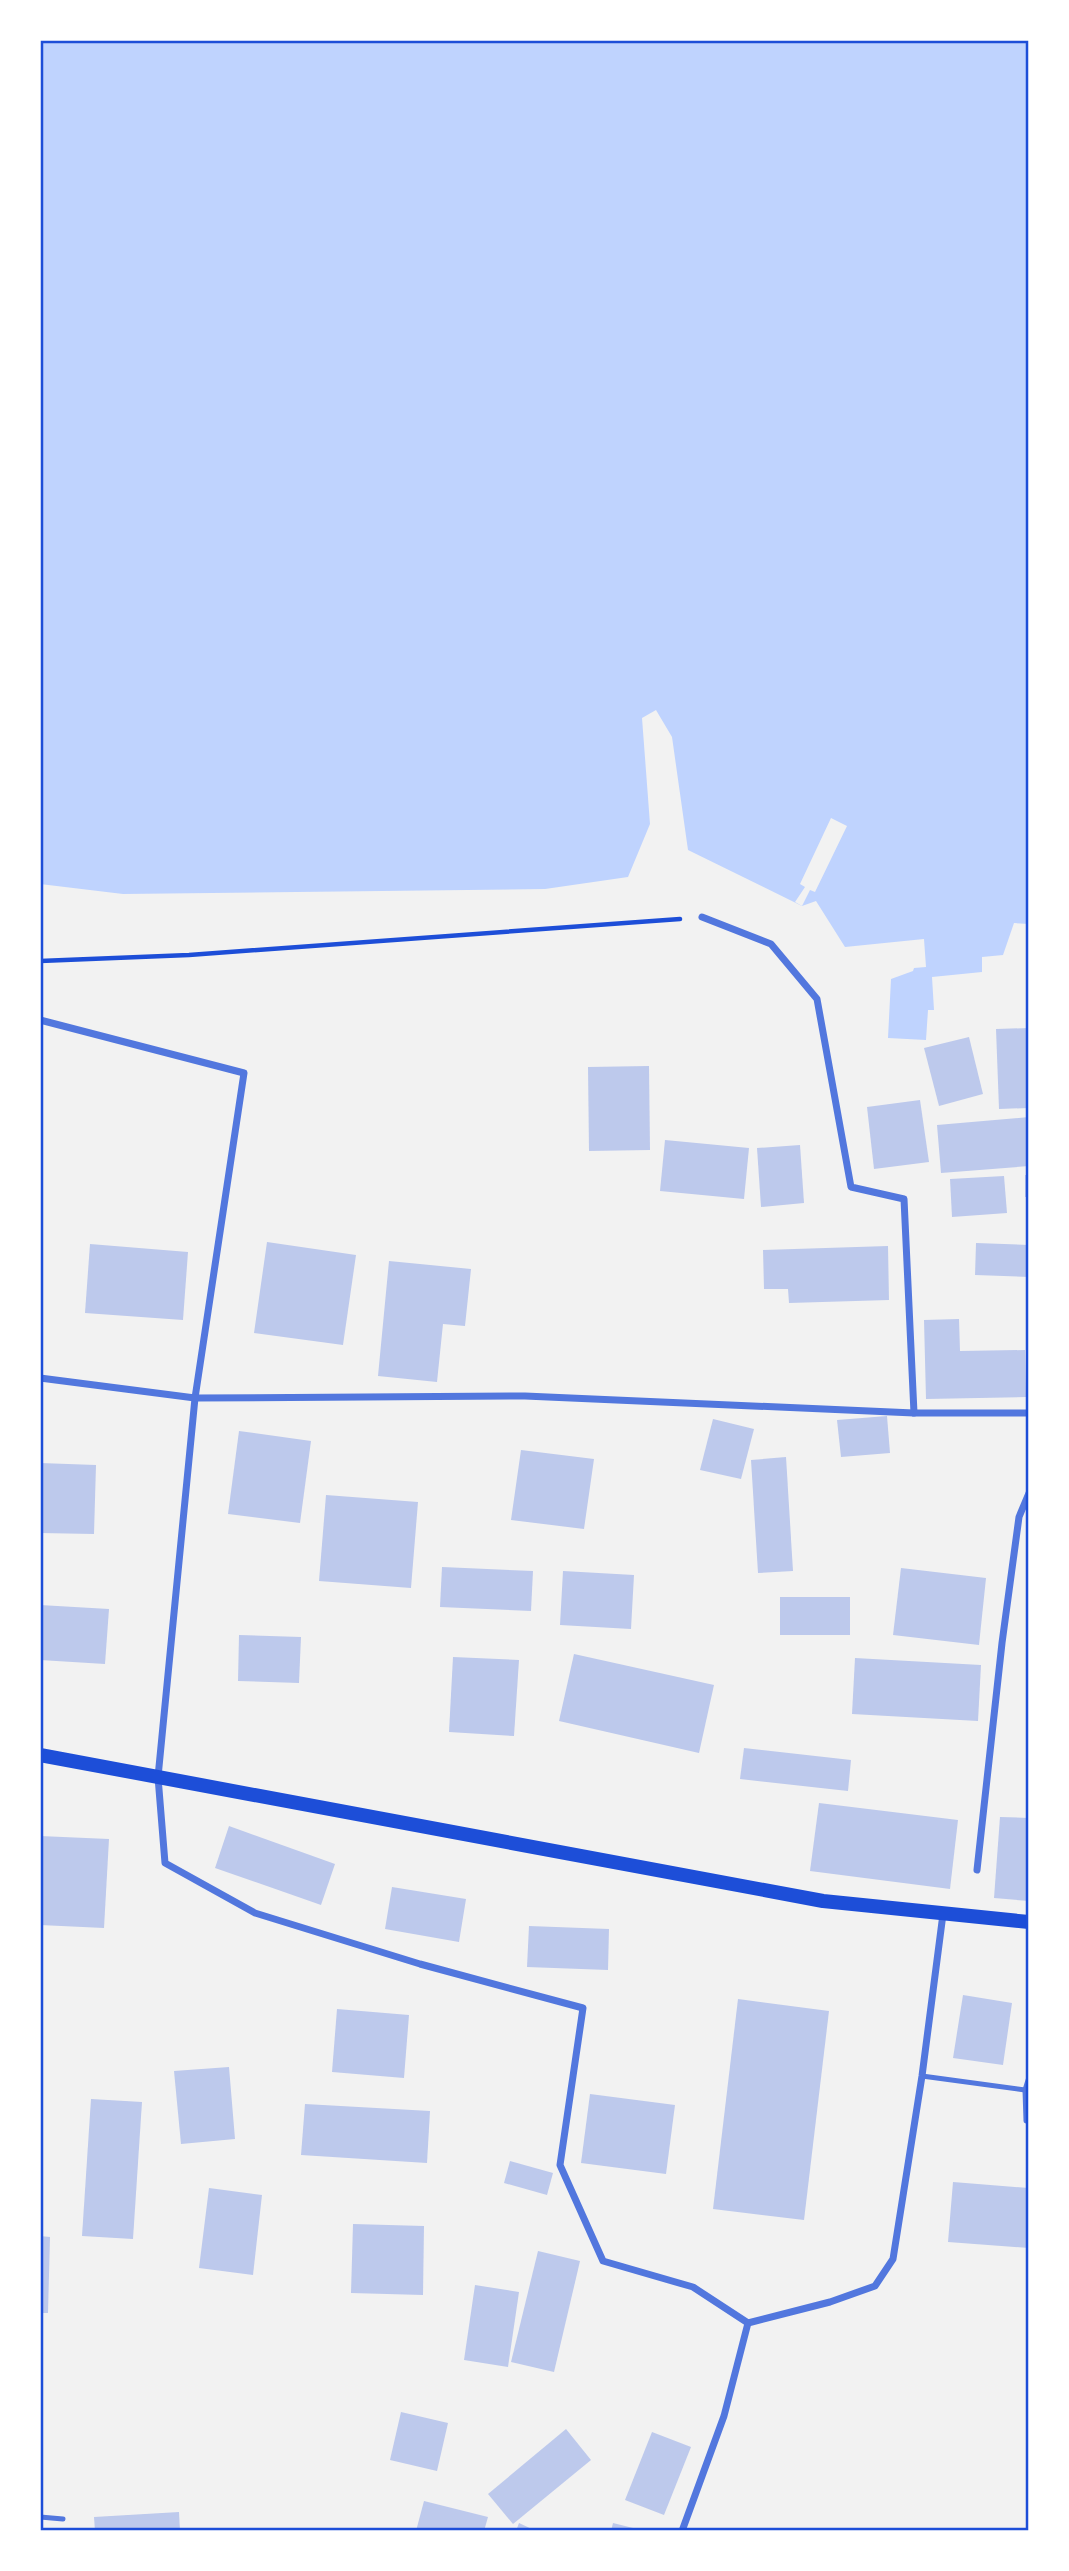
<svg xmlns="http://www.w3.org/2000/svg" width="1069" height="2571" font-family="Raleway,sans-serif">
<style>
.water{fill:#bfd3fe}
.pier{fill:#f2f2f2}
.building{fill:#bdc9ec}
.lines{fill:none;stroke-linecap:round;stroke-linejoin:round}
.path{stroke:#1d4ed8;stroke-width:4.5}
.service{stroke:#5277de;stroke-width:5}
.minor{stroke:#5277de;stroke-width:7}
.secondary{stroke:#1d4ed8;stroke-width:14}
.neatline{fill:none;stroke:#1d4ed8;stroke-width:2.5}
</style>
<rect width="100%" height="100%" fill="#f2f2f2"/>
<path class="water" d="M40 40H1029V924L1014 923 1003 955 982 957V972L932 977 934 1010H928L926 1040 888 1038 891 979 913 971 914 968 926 967 924 939 845 947 816 901 802 906 688 850 672 737 656 710 642 718 650 824 628 877 545 889 123 894 40 884Z"/>
<path class="pier" d="M831 818 847 826 815 892 810 890 802 906 795 902 805 887 800 884Z"/>
<g class="building">
<path d="M1029 1028V1108L999 1109 996 1029Z"/>
<path d="M969 1037 983 1094 939 1106 924 1048Z"/>
<path d="M649 1066 650 1150 589 1151 588 1067Z"/>
<path d="M920 1100 929 1162 874 1169 867 1107Z"/>
<path d="M1029 1117V1166L941 1173 937 1125Z"/>
<path d="M665 1140 749 1148 744 1199 660 1191Z"/>
<path d="M800 1145 804 1203 761 1207 757 1148Z"/>
<rect x="1025" y="1175" width="4" height="22"/>
<path d="M1004 1176 1007 1213 952 1217 950 1179Z"/>
<path d="M267 1242 356 1255 343 1345 254 1333Z"/>
<path d="M976 1243 1029 1245V1277L975 1275Z"/>
<path d="M90 1244 188 1252 183 1320 85 1313Z"/>
<path d="M888 1246 889 1300 789 1303 788 1289H764L763 1250Z"/>
<path d="M389 1261 471 1269 465 1326 443 1324 437 1382 378 1376Z"/>
<path d="M959 1319 960 1351 1025 1350 1026 1397 926 1399 924 1320Z"/>
<path d="M887 1416 890 1453 841 1457 837 1420Z"/>
<path d="M713 1419 754 1429 741 1479 700 1470Z"/>
<path d="M239 1431 311 1441 300 1523 228 1514Z"/>
<path d="M521 1450 594 1459 584 1529 511 1520Z"/>
<path d="M786 1457 793 1571 758 1573 751 1460Z"/>
<path d="M40 1463 96 1465 94 1534 40 1533Z"/>
<path d="M326 1495 418 1502 411 1588 319 1581Z"/>
<path d="M442 1567 533 1571 531 1611 440 1607Z"/>
<path d="M901 1568 986 1578 979 1645 893 1635Z"/>
<path d="M563 1571 634 1575 631 1629 560 1625Z"/>
<rect x="780" y="1597" width="70" height="38"/>
<path d="M40 1605 109 1609 105 1664 40 1660Z"/>
<path d="M239 1635 301 1637 299 1683 238 1681Z"/>
<path d="M574 1654 714 1685 699 1753 559 1721Z"/>
<path d="M453 1657 519 1660 514 1736 449 1732Z"/>
<path d="M855 1658 981 1665 978 1721 852 1714Z"/>
<path d="M744 1748 851 1760 848 1791 740 1779Z"/>
<path d="M819 1803 958 1820 950 1889 810 1871Z"/>
<path d="M1000 1817 1029 1818V1901L994 1898Z"/>
<path d="M229 1826 335 1864 321 1905 215 1868Z"/>
<path d="M40 1836 109 1839 104 1928 40 1925Z"/>
<path d="M392 1887 466 1899 459 1942 385 1929Z"/>
<path d="M529 1926 609 1929 608 1970 527 1967Z"/>
<path d="M963 1995 1012 2003 1003 2065 953 2058Z"/>
<path d="M738 1999 829 2011 804 2220 713 2209Z"/>
<path d="M337 2009 409 2015 404 2078 332 2072Z"/>
<path d="M229 2067 235 2139 181 2144 174 2071Z"/>
<path d="M590 2094 675 2105 666 2174 581 2163Z"/>
<path d="M91 2099 142 2102 133 2239 82 2236Z"/>
<path d="M305 2104 430 2111 427 2163 301 2155Z"/>
<path d="M510 2161 553 2173 547 2195 504 2183Z"/>
<path d="M953 2182 1029 2188V2248L948 2242Z"/>
<path d="M209 2188 262 2195 253 2275 199 2268Z"/>
<path d="M353 2224 424 2226 423 2295 351 2293Z"/>
<path d="M40 2236 50 2237 48 2313H40Z"/>
<path d="M538 2251 580 2261 554 2372 511 2362Z"/>
<path d="M475 2285 519 2292 508 2367 464 2360Z"/>
<path d="M401 2412 448 2423 437 2471 390 2460Z"/>
<path d="M566 2429 591 2460 513 2524 488 2494Z"/>
<path d="M652 2432 691 2447 664 2515 625 2500Z"/>
<path d="M424 2501 488 2517 484 2531H416Z"/>
<path d="M179 2512 180 2531H95L94 2517Z"/>
<path d="M519 2523 536 2531H516Z"/>
<path d="M613 2523 641 2530V2531H611Z"/>
</g>
<g class="lines">
<path class="path" d="M40 961 189 955 680 919"/>
<g class="service">
<path d="M922 2076 1025 2090"/>
<path d="M1029 2077 1025 2090 1026 2121 1029 2122"/>
<path d="M40 2517 63 2519"/>
</g>
<g class="minor">
<path d="M702 917 771 944 817 999 851 1187 904 1199 914 1413"/>
<path d="M40 1020 244 1073 195 1398 158 1777 165 1863 255 1913 420 1964 583 2008 560 2165 603 2261 693 2287 748 2323"/>
<path d="M40 1378 195 1398 525 1396 914 1413H1029"/>
<path d="M977 1870 1002 1643 1019 1517 1029 1493"/>
<path d="M682 2531 724 2416 748 2323 830 2302 875 2286 893 2259 922 2076 943 1914"/>
</g>
<path class="secondary" d="M40 1755 823 1901 1029 1922"/>
</g>
<rect width="1069" height="2571" fill="none" stroke="#ffffff" stroke-width="84"/>
<rect x="42" y="42" width="985" height="2487" class="neatline"/>
</svg>
